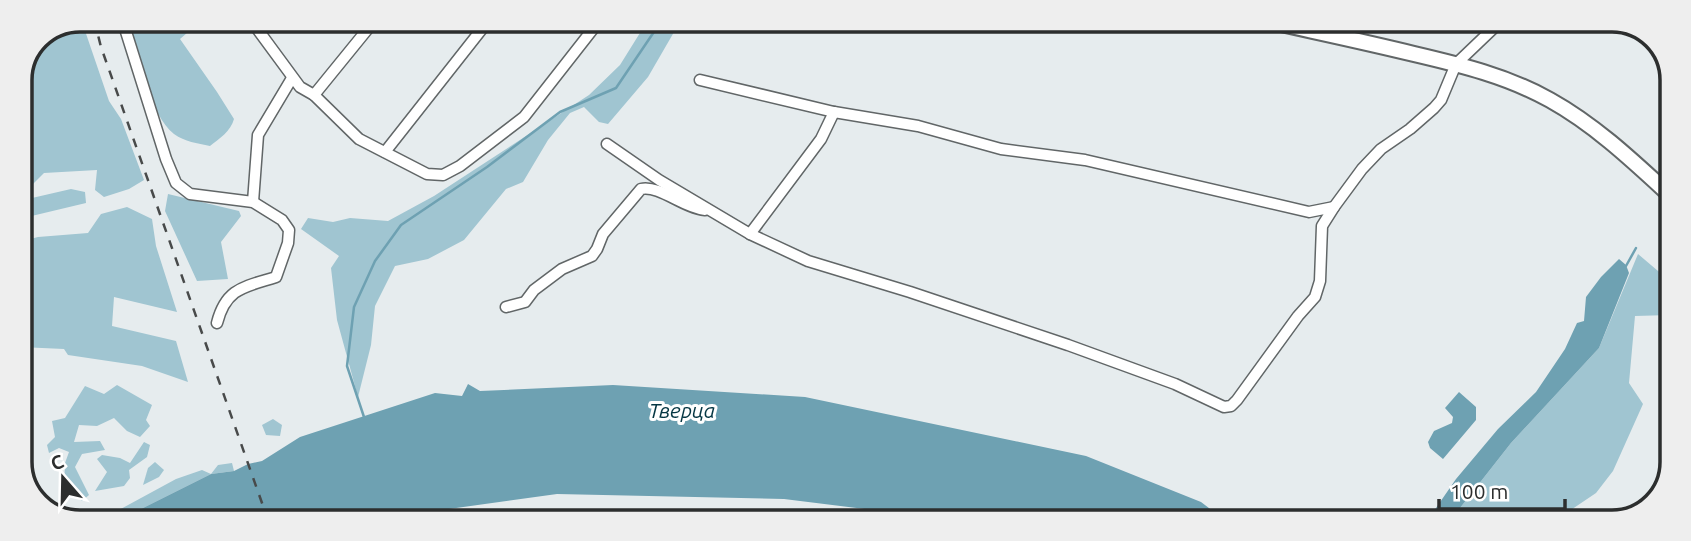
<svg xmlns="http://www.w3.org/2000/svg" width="1691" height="541" font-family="Ubuntu,sans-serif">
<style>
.green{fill:#a0c5d1}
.water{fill:#6ea1b2}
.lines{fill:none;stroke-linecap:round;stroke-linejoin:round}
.stream{stroke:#6ea1b2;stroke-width:2.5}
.minor-casing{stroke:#616667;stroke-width:13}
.secondary-casing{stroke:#616667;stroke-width:18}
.minor{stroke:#fff;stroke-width:10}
.secondary{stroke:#fff;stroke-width:14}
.rail{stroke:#484a4a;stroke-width:2.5;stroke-dasharray:9 9;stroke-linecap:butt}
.labels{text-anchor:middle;stroke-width:6;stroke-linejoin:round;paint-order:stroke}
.water-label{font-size:21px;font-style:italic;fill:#053643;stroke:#fff}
.rim{fill:none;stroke:#2c2e2e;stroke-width:3.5}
</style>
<rect width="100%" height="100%" fill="#e6ecee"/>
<g class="green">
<path d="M81 19 109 101 121 119 144 180 129 189 104 197 95 190 97 170 44 173 26 191H19V79L37 37Z"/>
<path d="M126 19H143L146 30 170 19H203L180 39 217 92 234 119C231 131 219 139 210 146 197 143 185 142 174 134 150 116 135 48 126 19Z"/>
<path d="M648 20H681L648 77 608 124 599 122 584 107 570 113 548 140 523 182 506 189 464 240 428 259 395 266 375 306 371 345 358 397 337 320 331 268 339 256 301 229 308 218 333 222 350 218 388 221 434 196 589 95 620 65Z"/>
<path d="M71 189 85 192 86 203 19 219V201Z"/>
<path d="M168 194 239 211 241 216 221 242 228 279 197 281 165 211Z"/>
<path d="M127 207 152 219 156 246 177 312 114 297 112 326 176 341 188 382 142 366 68 355 64 349 20 347 19 242 38 237 88 233 101 214Z"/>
<path d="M1638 254 1671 282 1670 315 1635 316 1629 383 1643 404 1613 471 1596 493 1553 522H1449L1511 443 1599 348Z"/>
<path d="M117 385 152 405 146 420 150 426 140 437 127 431 114 418 97 426 79 425 74 442 100 441 105 450 82 454 75 467 89 495 82 501 64 488 65 463 69 452 59 448 49 453 47 445 55 437 52 421 65 418 85 386 104 394Z"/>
<path d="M273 419 282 425 280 436 266 435 262 425Z"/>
<path d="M144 442 150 445 147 457 129 470 130 478 124 486 95 491 107 472 97 459 102 455 120 458 130 463Z"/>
<path d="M155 462 164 470 159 477 143 485 148 468Z"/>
<path d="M232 463 234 471 211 474 119 520 106 517 176 479 202 470 211 474 218 465Z"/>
</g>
<g class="water">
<path d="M1619 259 1626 265 1629 273 1599 348 1511 443 1449 522 1427 521 1456 479 1498 429 1536 392 1565 349 1577 323 1584 321 1586 297 1601 277Z"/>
<path d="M468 384 480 391 613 385 805 397 1086 456 1201 502 1226 521H933L921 516 784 499 557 494 413 514 401 520H119L211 474 234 471 248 464 262 461 300 437 435 393 462 396Z"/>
<path d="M1459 392 1476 407V420L1443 459 1430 448 1428 442 1434 431 1452 423 1453 417 1445 408Z"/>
</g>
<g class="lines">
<g class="stream">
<path d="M1245 21 1265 25"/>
<path d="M1626 266 1636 248"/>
<path d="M364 417 347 366 354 307 375 261 401 225 487 167 560 112 616 88 662 20"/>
</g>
<defs>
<g id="minor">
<path d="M122 19 166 159 176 183 190 194 253 202 282 220 289 230 288 243 276 277C244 287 226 288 217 323"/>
<path d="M250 19 300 87 314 95 359 139 427 174 443 175 460 166 524 117 600 20"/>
<path d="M700 80 834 112 918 126 1001 149 1085 160 1309 212 1334 207"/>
<path d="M314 95 375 20"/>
<path d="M607 144 659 180 750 234 808 261 910 292 1068 345 1175 384 1224 407 1231 406 1237 400 1298 316 1315 297 1320 281 1322 226 1334 207 1362 169 1381 149 1410 129 1434 108 1441 100 1456 64 1501 21"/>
<path d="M385 152 489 20"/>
<path d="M253 202 258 135 292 78"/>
<path d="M750 234 821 139 834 112"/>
<path d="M506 307 525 302 534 290 562 269 592 256 597 249 603 234 641 189C660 185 683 208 705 210"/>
</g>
<path id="secondary" d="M1268 21C1317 32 1365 42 1414 54 1461 65 1507 76 1550 100 1595 125 1633 161 1671 196"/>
</defs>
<use href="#minor" class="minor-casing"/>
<use href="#secondary" class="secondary-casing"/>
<use href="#minor" class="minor"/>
<use href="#secondary" class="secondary"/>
<path class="rail" d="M94 19 101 47 268 520"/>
</g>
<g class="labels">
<g class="water-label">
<text x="682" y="418">Тверца</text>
</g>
</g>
<path d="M0 0H1691V541H0ZM80 32H1612A48 48 0 0 1 1660 80V462A48 48 0 0 1 1612 510H80A48 48 0 0 1 32 462V80A48 48 0 0 1 80 32Z" fill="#eee" fill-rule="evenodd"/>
<path class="rim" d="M80 32H1612A48 48 0 0 1 1660 80V462A48 48 0 0 1 1612 510H80A48 48 0 0 1 32 462V80A48 48 0 0 1 80 32Z"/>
<g transform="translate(63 478) rotate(340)" stroke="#ffffff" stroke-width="5" paint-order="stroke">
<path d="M0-5L12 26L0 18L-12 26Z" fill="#2c2e2e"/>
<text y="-10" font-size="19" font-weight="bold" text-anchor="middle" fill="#2c2e2e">С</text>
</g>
<path d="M1439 499v10h126v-10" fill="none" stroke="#2c2e2e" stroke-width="3.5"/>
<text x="1450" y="499" font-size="21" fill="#2c2e2e" stroke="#ffffff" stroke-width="5" paint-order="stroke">100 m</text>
</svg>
